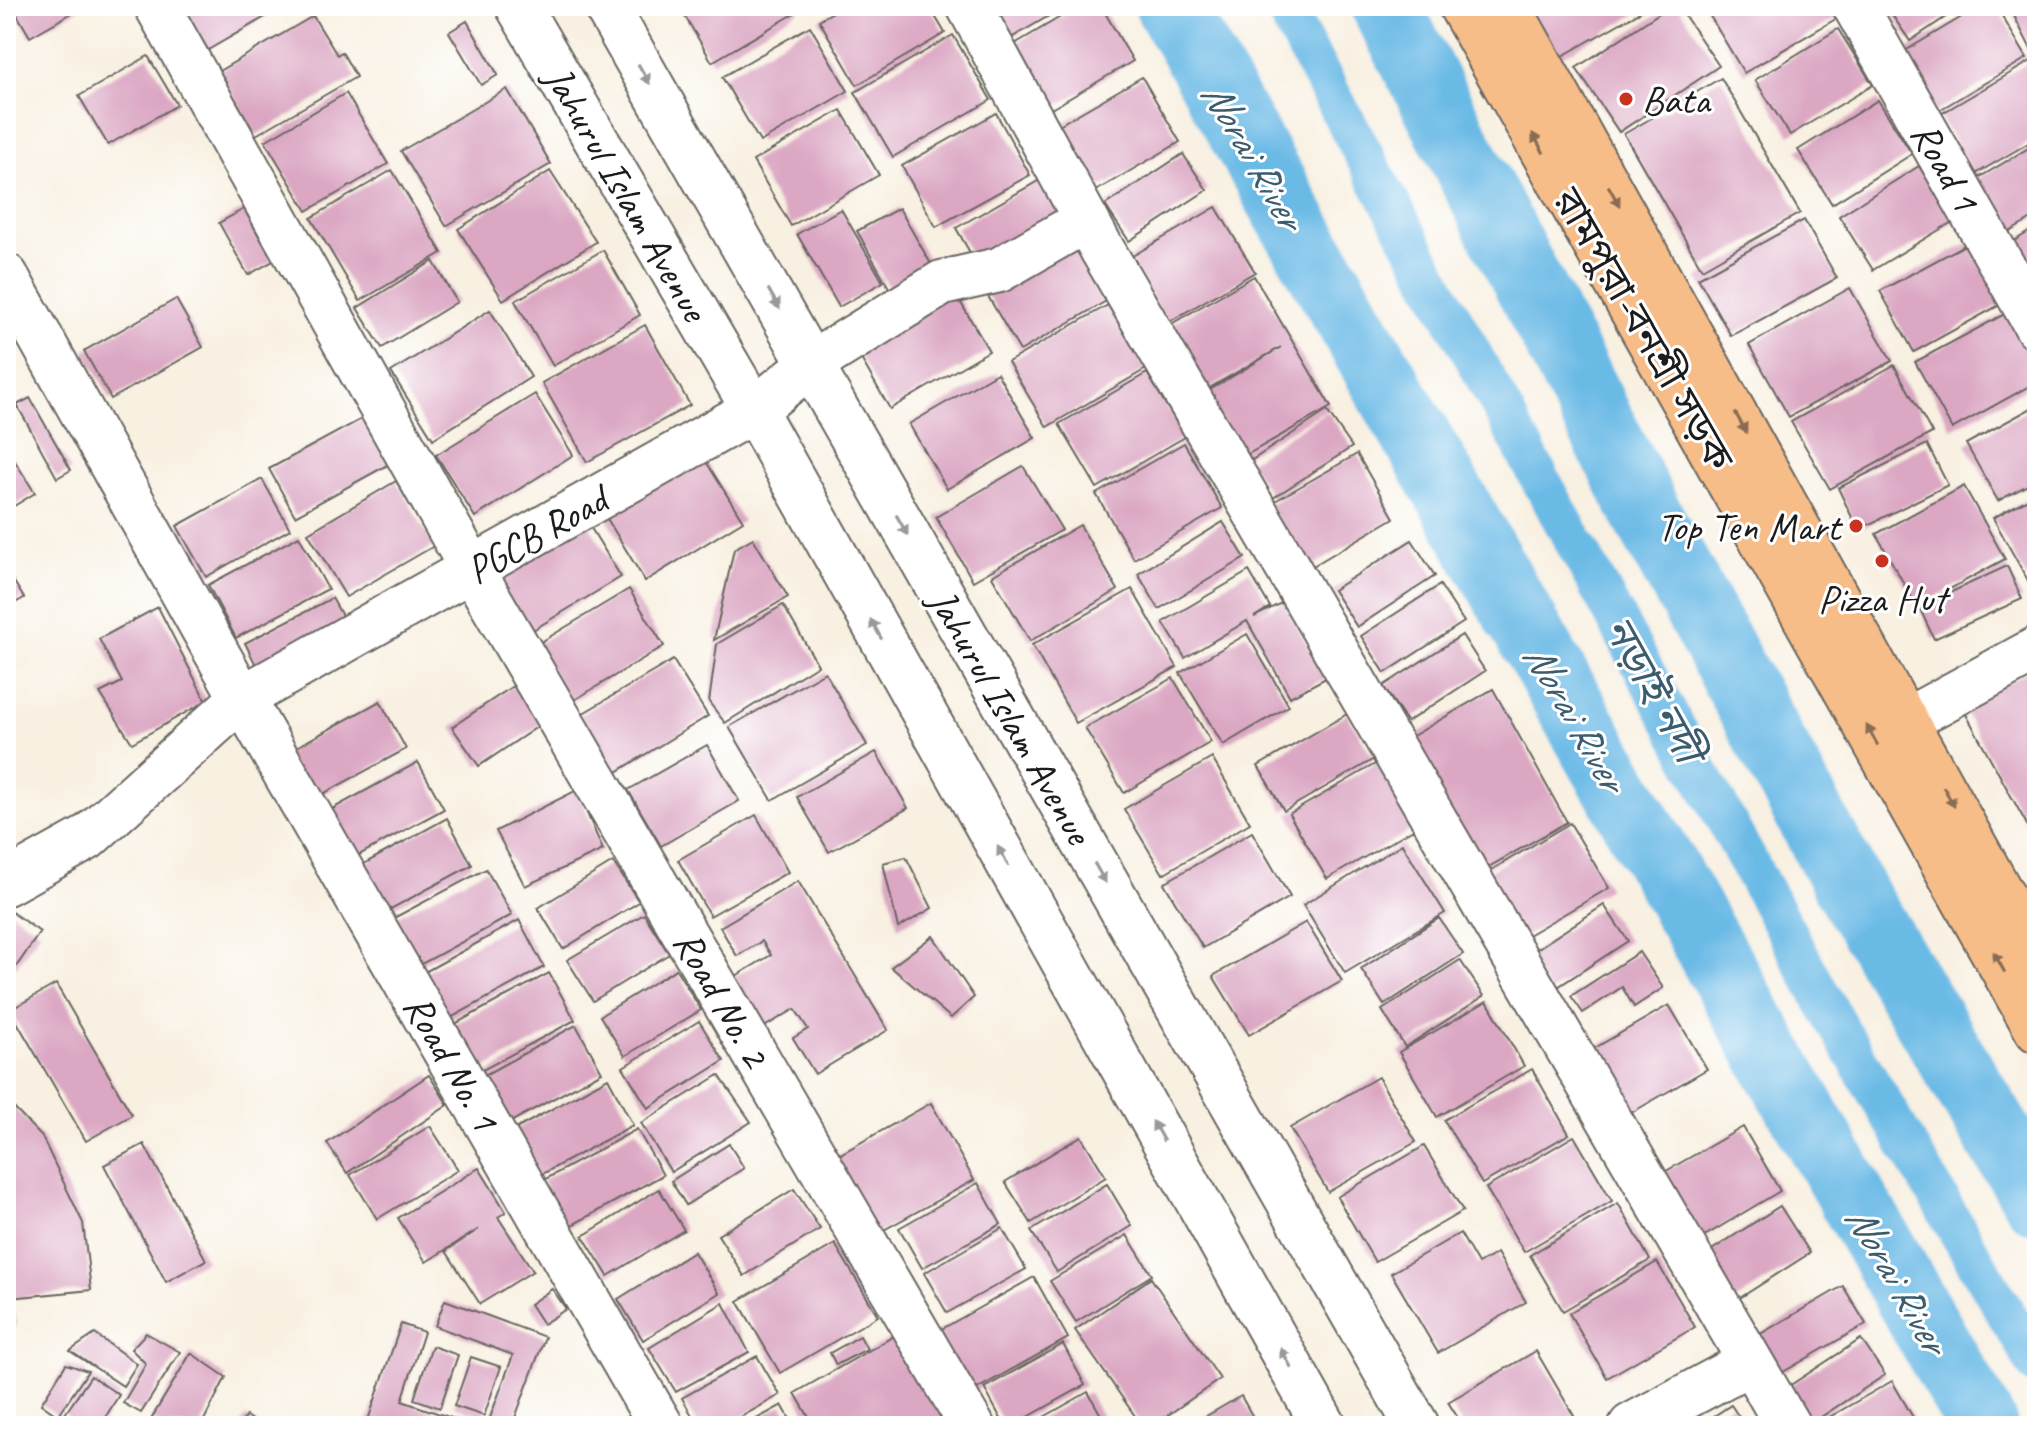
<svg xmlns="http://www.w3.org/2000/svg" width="2043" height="1432" font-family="Caveat,'Noto Sans Bengali',sans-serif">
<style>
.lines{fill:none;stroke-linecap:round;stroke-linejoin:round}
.canal{stroke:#6bbae6;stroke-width:40}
.river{stroke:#6bbae6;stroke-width:70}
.building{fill:#dba7c3}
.minor-casing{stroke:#696661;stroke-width:48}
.major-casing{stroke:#696661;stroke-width:48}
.minor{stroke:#fff;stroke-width:44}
.major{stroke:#f7bd88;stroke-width:44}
.oneway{fill:#999}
.oneway2{fill:#8a6c52}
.poi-dot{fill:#c8321e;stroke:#fff;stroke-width:3}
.labels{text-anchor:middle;stroke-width:6;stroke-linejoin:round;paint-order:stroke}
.poi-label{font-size:40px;fill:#1c1c1c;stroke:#fff;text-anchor:start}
.street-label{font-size:40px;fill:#1c1c1c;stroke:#fff}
.water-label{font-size:42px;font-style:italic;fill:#3c5b6d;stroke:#fff}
</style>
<rect width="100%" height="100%" fill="#fff"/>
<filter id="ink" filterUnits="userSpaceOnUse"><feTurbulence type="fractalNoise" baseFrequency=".0125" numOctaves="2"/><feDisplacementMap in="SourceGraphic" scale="16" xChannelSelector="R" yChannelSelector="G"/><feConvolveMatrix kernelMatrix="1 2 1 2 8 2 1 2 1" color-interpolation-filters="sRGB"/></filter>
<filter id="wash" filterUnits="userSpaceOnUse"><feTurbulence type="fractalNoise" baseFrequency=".006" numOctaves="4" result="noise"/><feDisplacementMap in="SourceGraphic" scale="32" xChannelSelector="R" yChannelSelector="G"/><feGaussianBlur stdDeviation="1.8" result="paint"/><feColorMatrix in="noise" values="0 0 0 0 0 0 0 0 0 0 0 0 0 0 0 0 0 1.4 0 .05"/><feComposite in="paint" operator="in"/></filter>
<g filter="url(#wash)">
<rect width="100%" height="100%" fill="#f8f0e1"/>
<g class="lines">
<path class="canal" d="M1283 6 1837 1025 2037 1366"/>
<g class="river">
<path d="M1170 6 1983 1426"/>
<path d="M1386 6 1641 503 1854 896 2037 1199"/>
</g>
</g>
<g id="blocks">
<g class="building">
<path d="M12 6H84L30 37Z"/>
<path d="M182 6H284L208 50Z"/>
<path d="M679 6H796L799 11 712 62Z"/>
<path d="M844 6H929L945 33 857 85 819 20Z"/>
<path d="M986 6H1066L1006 41Z"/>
<path d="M1079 6H1101L1133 61 1046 112 1008 48Z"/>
<path d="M1528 6H1650L1559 58Z"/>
<path d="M1670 6H1678L1719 66 1619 132 1576 68Z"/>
<path d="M1704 6H1832L1839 17 1744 73Z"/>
<path d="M1886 6H1962L1910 41Z"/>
<path d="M1980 6H1996L2027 58 1936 112 1900 54Z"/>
<path d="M2009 6H2037V61Z"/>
<path d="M313 16 337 55 342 52 356 77 256 135 219 71Z"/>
<path d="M467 21 498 75 481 85 449 32Z"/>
<path d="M810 26 848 91 760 142 722 77Z"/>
<path d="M1838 29 1873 85 1790 135 1755 80Z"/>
<path d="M953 35 991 100 893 157 855 92Z"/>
<path d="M148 56 177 105 108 145 79 96Z"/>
<path d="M2031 61 2037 71V138L1974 175 1939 115Z"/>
<path d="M1142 77 1180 142 1092 193 1054 128Z"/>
<path d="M1721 78 1800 213 1702 269 1624 134Z"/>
<path d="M507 89 551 164 446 226 401 151Z"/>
<path d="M346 93 388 164 307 211 265 141Z"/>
<path d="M1878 100 1912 154 1832 204 1798 150Z"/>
<path d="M841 110 879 175 791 226 753 161Z"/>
<path d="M996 113 1030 175 936 227 902 166Z"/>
<path d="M2037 143V216L2002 236 1970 183Z"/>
<path d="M1183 154 1207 190 1129 241 1105 205Z"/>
<path d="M1919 166 1954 221 1873 270 1839 216Z"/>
<path d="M392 170 442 253 360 301 311 218Z"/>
<path d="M550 171 596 242 503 300 458 229Z"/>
<path d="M1045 177 1070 219 980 270 956 228Z"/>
<path d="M1216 207 1255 272 1167 323 1129 258Z"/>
<path d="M899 208 935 271 893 295 857 231Z"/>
<path d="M244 209 273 261 248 275 219 223Z"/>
<path d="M841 209 883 282 839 307 797 234Z"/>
<path d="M1804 220 1837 278 1731 336 1698 278Z"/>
<path d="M2037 227V282L2011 243Z"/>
<path d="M1070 236 1108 300 1020 351 982 286Z"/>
<path d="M1974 240 2007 301 1914 352 1880 291Z"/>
<path d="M603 250 640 315 553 366 515 301Z"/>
<path d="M433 261 457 302 382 348 357 308Z"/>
<path d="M1254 276 1331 407 1243 457 1205 393 1281 347 1204 391 1166 327Z"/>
<path d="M951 286 989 351 890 409 852 343Z"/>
<path d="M1850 288 1892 361 1789 417 1749 345Z"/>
<path d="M176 299 203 347 111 399 84 351Z"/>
<path d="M1108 305 1146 369 1047 427 1008 362Z"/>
<path d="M490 310 531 377 433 439 391 372Z"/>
<path d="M2010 311 2037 360V382L1952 429 1915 362Z"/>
<path d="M645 325 690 405 587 462 542 383Z"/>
<path d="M1894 365 1932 433 1830 489 1791 422Z"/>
<path d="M997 373 1035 438 947 489 909 424Z"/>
<path d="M1147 373 1185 437 1097 488 1059 424Z"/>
<path d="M535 394 573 455 475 517 436 455Z"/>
<path d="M30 398 71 470 57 478 17 405Z"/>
<path d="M2037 405V480L1998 501 1966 444Z"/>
<path d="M1327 411 1352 447 1273 498 1249 462Z"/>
<path d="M365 417 391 463 295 516 269 469Z"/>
<path d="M1184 443 1222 508 1134 559 1096 494Z"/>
<path d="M1927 444 1948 485 1858 530 1838 488Z"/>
<path d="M6 447 35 493 6 511Z"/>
<path d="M697 447 743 521 645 581 600 507Z"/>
<path d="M1357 454 1394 518 1306 570 1268 505Z"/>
<path d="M1023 466 1062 530 973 581 936 517Z"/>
<path d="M262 479 290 529 206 577 177 526Z"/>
<path d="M396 481 434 546 346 597 308 533Z"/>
<path d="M1964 486 2005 559 1917 607 1876 534Z"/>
<path d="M2037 494V597L1993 518Z"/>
<path d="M586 520 621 577 528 633 493 576Z"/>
<path d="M1223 522 1245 558 1159 609 1138 574Z"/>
<path d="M1080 525 1118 590 1030 641 992 576Z"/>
<path d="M299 536 328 589 236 638 208 585Z"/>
<path d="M753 538 788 597 714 640 734 549Z"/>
<path d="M1412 540 1435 576 1357 627 1333 590Z"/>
<path d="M2007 566 2022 599 1934 639 1919 607Z"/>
<path d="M6 569 24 598 6 608Z"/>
<path d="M1249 571 1270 607 1254 617 1283 602 1326 678 1290 697 1247 621 1185 658 1163 622Z"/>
<path d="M1440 585 1464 622 1385 673 1361 636Z"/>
<path d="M629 589 664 646 571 702 536 645Z"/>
<path d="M1132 589 1177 667 1076 723 1032 645Z"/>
<path d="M332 598 350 630 261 675 245 643Z"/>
<path d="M783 605 818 665 725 723 709 702 717 644Z"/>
<path d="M158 607 206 701 132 743 100 693 122 682 99 639Z"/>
<path d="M1247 634 1289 706 1223 745 1180 673Z"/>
<path d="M1462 635 1485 671 1407 722 1383 686Z"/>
<path d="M673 660 708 716 615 773 580 715Z"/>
<path d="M2037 667V843L1962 707Z"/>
<path d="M825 672 867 745 772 800 729 727Z"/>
<path d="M1173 678 1211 742 1124 793 1085 728Z"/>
<path d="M516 684 543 723 479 766 452 727Z"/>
<path d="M1493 689 1567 822 1478 873 1406 740Z"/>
<path d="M380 701 406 749 310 801 284 754Z"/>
<path d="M1347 714 1374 759 1284 811 1258 766Z"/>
<path d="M707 745 739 801 661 846 628 790Z"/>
<path d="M876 752 908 808 829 852 797 797Z"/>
<path d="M1212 758 1250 823 1163 874 1124 809Z"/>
<path d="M418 762 444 809 348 861 323 814Z"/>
<path d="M1377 763 1415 828 1327 879 1289 814Z"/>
<path d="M577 790 603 850 525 886 496 831Z"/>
<path d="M756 815 788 872 710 916 678 860Z"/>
<path d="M447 818 472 865 376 917 351 871Z"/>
<path d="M1570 823 1609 888 1521 939 1483 875Z"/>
<path d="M1252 832 1290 897 1203 948 1164 883Z"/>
<path d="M1402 844 1445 913 1345 973 1303 905Z"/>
<path d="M906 857 932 908 898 928 883 863Z"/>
<path d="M613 862 639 902 563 949 538 908Z"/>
<path d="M486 869 512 915 416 967 390 920Z"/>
<path d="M798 881 888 1030 815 1074 793 1038 808 1029 795 1009 759 1030 729 980 771 955 762 941 737 956 720 927Z"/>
<path d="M1604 905 1628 941 1550 992 1526 956Z"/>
<path d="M10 911 40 932 16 967 6 960V917Z"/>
<path d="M644 914 669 954 593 1001 567 960Z"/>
<path d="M1439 918 1463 954 1384 1005 1361 969Z"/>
<path d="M519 920 544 967 449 1019 423 973Z"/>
<path d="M1306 922 1342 981 1249 1035 1213 976Z"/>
<path d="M933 936 974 997 951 1018 891 967Z"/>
<path d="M1639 952 1663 988 1634 1007 1622 987 1583 1013 1571 996Z"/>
<path d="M1460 960 1484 996 1405 1047 1382 1010Z"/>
<path d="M676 969 701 1010 625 1056 600 1016Z"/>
<path d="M549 973 575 1020 479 1072 453 1025Z"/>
<path d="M56 984 132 1115 86 1141 10 1010Z"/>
<path d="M1487 1001 1524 1066 1437 1117 1399 1052Z"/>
<path d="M1669 1005 1707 1069 1619 1120 1581 1056Z"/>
<path d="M699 1021 724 1061 648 1108 623 1067Z"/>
<path d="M576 1025 602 1072 507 1124 481 1077Z"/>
<path d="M1532 1069 1569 1134 1482 1184 1444 1120Z"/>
<path d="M429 1075 448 1105 347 1173 327 1143Z"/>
<path d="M719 1075 751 1122 671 1172 641 1123Z"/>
<path d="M1378 1077 1416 1142 1328 1192 1290 1128Z"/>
<path d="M608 1078 633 1125 537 1177 512 1131Z"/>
<path d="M6 1100 42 1137 83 1223 91 1290 10 1298 17 1325 6 1327Z"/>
<path d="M931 1103 974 1180 873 1236 830 1160Z"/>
<path d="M430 1126 458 1170 377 1219 350 1175Z"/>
<path d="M1743 1127 1780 1191 1693 1243 1654 1178Z"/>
<path d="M637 1129 663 1175 567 1228 542 1181Z"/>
<path d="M1081 1136 1106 1177 1031 1223 1005 1182Z"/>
<path d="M1574 1136 1612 1201 1524 1252 1486 1188Z"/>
<path d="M144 1144 206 1260 166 1282 104 1165Z"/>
<path d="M729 1144 744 1168 686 1205 671 1181Z"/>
<path d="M1424 1146 1463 1211 1375 1262 1337 1197Z"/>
<path d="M479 1168 506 1212 498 1217 533 1271 480 1304 446 1251 479 1229 426 1262 398 1218Z"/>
<path d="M978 1183 1001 1224 922 1268 899 1228Z"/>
<path d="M1107 1184 1132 1226 1057 1272 1031 1231Z"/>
<path d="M659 1189 684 1230 608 1276 583 1236Z"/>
<path d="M794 1189 820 1229 744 1276 718 1235Z"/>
<path d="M1618 1203 1650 1260 1563 1311 1530 1255Z"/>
<path d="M1780 1206 1810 1253 1732 1303 1701 1257Z"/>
<path d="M1002 1228 1026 1269 947 1313 924 1273Z"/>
<path d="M1460 1233 1478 1264 1497 1253 1526 1302 1438 1353 1391 1273Z"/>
<path d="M1127 1235 1152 1275 1076 1322 1050 1281Z"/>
<path d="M835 1244 878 1316 780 1373 738 1301Z"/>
<path d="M694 1252 719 1293 643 1340 618 1299Z"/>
<path d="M1657 1262 1695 1327 1607 1378 1569 1313Z"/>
<path d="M1034 1277 1068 1338 968 1394 933 1334Z"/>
<path d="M1151 1278 1220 1379 1152 1426H1142L1075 1330Z"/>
<path d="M1843 1286 1866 1324 1778 1375 1755 1337Z"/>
<path d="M552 1289 566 1309 543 1324 530 1304Z"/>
<path d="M445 1300 545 1337 512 1426H487L513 1355 435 1326Z"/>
<path d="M723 1303 749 1352 676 1392 649 1348Z"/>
<path d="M401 1324 424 1332 402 1401 475 1426H366Z"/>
<path d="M903 1331 951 1426H814L795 1393Z"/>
<path d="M146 1333 180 1352 141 1413 123 1403 146 1364 131 1349Z"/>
<path d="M95 1334 137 1364 123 1386 70 1351Z"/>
<path d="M860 1336 867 1349 836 1365 830 1353Z"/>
<path d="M1861 1339 1885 1375 1807 1426 1783 1390Z"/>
<path d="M1063 1344 1085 1385 1012 1426H1005L984 1388Z"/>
<path d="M432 1346 458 1355 440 1408 414 1399Z"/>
<path d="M1536 1351 1574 1416 1556 1426H1463L1448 1402Z"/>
<path d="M191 1353 226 1377 201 1426H162L151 1419Z"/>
<path d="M757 1356 780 1395 725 1426H698L682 1398Z"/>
<path d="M471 1357 501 1367 484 1416 454 1406Z"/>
<path d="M66 1364 88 1371 58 1416 41 1404Z"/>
<path d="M91 1376 119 1395 100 1426H79L65 1414Z"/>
<path d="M1892 1381 1918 1426H1814Z"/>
<path d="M1088 1392 1107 1426H1028Z"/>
<path d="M1241 1396 1258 1426H1189Z"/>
<path d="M782 1405 794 1426H744Z"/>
<path d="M1731 1405 1745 1426H1699Z"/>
<path d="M246 1416 260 1426H239Z"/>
</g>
</g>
</g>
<g filter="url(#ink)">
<use href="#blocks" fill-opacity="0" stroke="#696661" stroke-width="2"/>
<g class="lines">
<defs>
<g id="minor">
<path d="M157 6 473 571 972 1426"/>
<path d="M518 6 754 410 1324 1426"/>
<path d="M606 6 1417 1426"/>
<path d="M969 6 1103 251 1788 1426"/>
<path d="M1855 6 2037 327"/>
<path d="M6 276 242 698 661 1426"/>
<path d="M1907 720 2037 649"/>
<path d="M6 883 87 838 242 698 754 410 811 364 942 283 999 270 1086 220"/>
<path d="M1631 1426 1750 1362"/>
</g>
<g id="major">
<path d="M1461 6 2037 1030"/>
<path d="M1508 6 2037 958"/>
</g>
</defs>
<use href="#minor" class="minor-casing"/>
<use href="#major" class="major-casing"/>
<use href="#minor" class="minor"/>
<use href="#major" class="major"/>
</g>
<defs><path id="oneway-solid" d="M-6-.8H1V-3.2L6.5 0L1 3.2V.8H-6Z" transform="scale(2)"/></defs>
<g class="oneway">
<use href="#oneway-solid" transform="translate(644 74) rotate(60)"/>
<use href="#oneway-solid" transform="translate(774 299) rotate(60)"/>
<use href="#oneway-solid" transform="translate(902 525) rotate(60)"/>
<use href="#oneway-solid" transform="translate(876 629) rotate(-119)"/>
<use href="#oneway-solid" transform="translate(1003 856) rotate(-119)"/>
<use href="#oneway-solid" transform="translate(1100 873) rotate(60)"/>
<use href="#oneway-solid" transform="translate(1158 1131) rotate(-119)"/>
<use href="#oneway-solid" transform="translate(1286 1358) rotate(-119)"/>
</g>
<g class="oneway2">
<use href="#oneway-solid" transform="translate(1538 143) rotate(-120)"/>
<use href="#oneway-solid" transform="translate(1614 196) rotate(61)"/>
<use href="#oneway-solid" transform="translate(1741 423) rotate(61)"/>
<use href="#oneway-solid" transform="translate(1872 735) rotate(-119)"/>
<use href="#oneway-solid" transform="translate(1949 797) rotate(61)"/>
<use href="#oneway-solid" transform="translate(1999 962) rotate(-119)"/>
</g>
</g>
<g class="poi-dot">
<circle cx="1626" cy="99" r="8"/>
<circle cx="1856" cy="526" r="8"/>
<circle cx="1882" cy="561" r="8"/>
</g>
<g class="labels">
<g class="poi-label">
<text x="1642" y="113">Bata</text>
<text x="1840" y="540" text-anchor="end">Top Ten Mart</text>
<text x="1882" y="612" text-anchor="middle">Pizza Hut</text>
</g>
<g class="street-label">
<text transform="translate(1946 166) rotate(60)" y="14">Road 1</text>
<text transform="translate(627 193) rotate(60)" y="14">Jahurul Islam Avenue</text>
<text transform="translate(1644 329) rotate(60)" y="14">রামপুরা-বনশ্রী সড়ক</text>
<text transform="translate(536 534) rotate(-30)" y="14">PGCB Road</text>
<text transform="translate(1011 716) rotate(60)" y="14">Jahurul Islam Avenue</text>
<text transform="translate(722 998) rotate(60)" y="14">Road No. 2</text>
<text transform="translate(452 1062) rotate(60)" y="14">Road No. 1</text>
</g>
<g class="water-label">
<text transform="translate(1254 154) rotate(60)" y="15">Norai River</text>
<text transform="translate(1654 689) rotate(61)" y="15">নড়াই নদী</text>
<text transform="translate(1576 716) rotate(60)" y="15">Norai River</text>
<text transform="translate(1898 1278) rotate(60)" y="15">Norai River</text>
</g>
</g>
<rect width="2043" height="1432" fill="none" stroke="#fff" stroke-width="32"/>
</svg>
